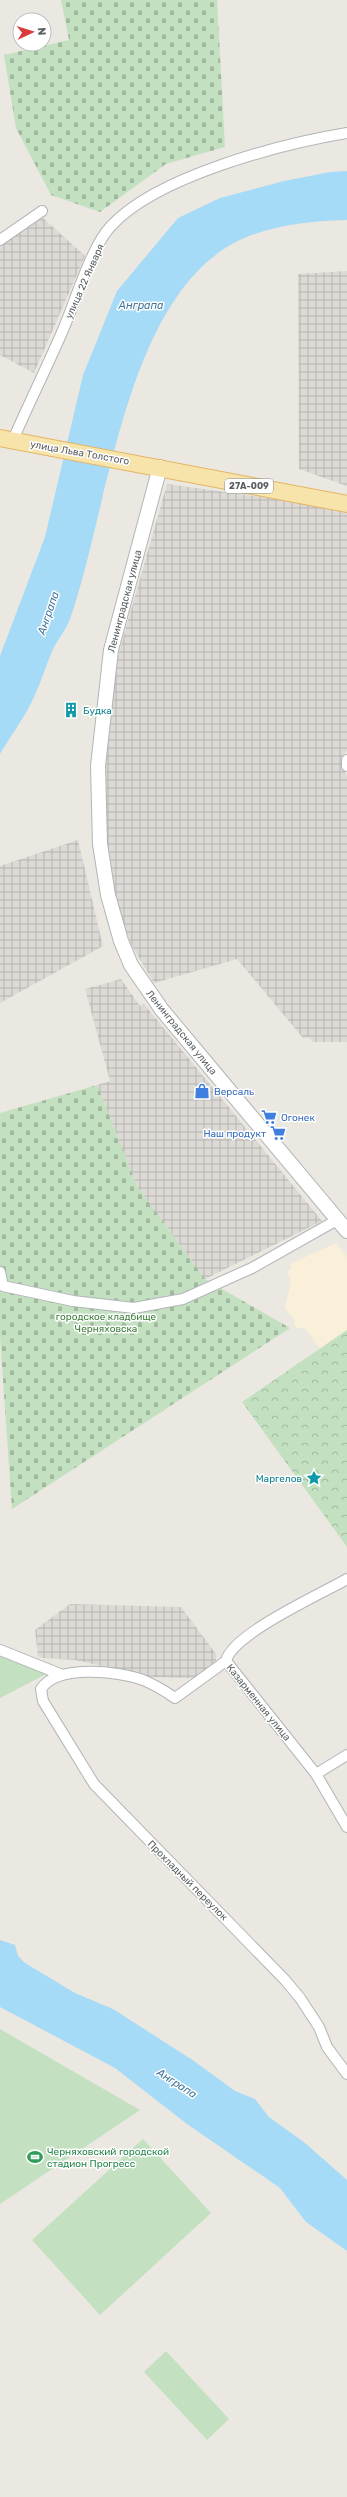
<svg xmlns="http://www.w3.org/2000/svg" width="347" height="2497" font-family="Rubik,sans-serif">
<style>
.commercial{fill:#faefd8}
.industrial{fill:url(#industrial-grid)}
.forest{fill:url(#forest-crowns)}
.cemetery{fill:url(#cemetery-stones)}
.park{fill:#c3e1c0}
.water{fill:#a6dbf7}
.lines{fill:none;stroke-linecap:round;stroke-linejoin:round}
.street-casing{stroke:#b2b4b8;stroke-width:12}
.secondary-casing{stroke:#b1b5b8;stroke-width:16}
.primary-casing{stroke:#e4b462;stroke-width:18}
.street{stroke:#fff;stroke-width:10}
.secondary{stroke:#fff;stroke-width:14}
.primary{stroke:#f7e4ab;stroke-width:16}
.labels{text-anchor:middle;stroke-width:3;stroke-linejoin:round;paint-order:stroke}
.shield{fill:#fff;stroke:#8c8e90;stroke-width:1}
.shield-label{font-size:9px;font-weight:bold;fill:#5a5e61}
.street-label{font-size:10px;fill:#5a5e61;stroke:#fff}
.culture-label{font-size:10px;fill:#0d838f;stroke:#fff;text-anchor:start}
.shop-label{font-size:10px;fill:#366cbe;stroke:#fff;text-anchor:start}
.park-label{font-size:10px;fill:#3e7e3b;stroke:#fff}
.leisure-label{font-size:10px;fill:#27864d;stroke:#fff;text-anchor:start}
.water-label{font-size:11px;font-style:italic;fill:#43789e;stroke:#fff}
</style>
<defs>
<pattern id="industrial-grid" width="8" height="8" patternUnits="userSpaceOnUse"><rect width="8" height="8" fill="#dddad6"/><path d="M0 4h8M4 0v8" fill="none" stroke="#b6b4b1"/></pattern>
<pattern id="forest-crowns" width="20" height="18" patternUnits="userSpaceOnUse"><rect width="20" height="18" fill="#c3e1c0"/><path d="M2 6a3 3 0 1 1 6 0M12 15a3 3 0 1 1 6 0" fill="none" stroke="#a1ba9f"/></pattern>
<pattern id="cemetery-stones" width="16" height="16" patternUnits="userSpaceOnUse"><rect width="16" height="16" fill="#c3e1c0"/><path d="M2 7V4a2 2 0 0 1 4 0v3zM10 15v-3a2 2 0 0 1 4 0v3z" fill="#a1ba9f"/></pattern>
</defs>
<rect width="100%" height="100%" fill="#ebe8e1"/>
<path class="commercial" d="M336 1243 347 1257V1331L322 1352 304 1327 299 1329 295 1327 294 1320 285 1308 291 1281 287 1271 291 1269 290 1264Z"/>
<g class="industrial">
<path d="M43 218 85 256 34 373 0 355V246Z"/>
<path d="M347 271V486L299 469 298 274Z"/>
<path d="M167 484 347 509V750L341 760 347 777V1042H313L309 1037 303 1038 237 959 154 983 132 946 114 900 105 830V775L116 663Z"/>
<path d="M78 840 103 946 0 1003V866Z"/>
<path d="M121 979 140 1006 144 1004 322 1221 205 1279 137 1186 97 1085 110 1081 85 989Z"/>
<path d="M70 1604 181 1607 216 1654V1663L194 1678H179L151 1677 75 1660 42 1658 38 1656 35 1630Z"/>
</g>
<path class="forest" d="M347 1330V1547L242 1402Z"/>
<g class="cemetery">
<path d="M61 0H217L225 147 166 164 100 212 51 195 16 128 4 55 69 40Z"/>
<path d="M97 1085 137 1186 205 1279 290 1328 12 1509 0 1336V1113Z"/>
</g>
<g class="park">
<path d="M0 1653 50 1672 0 1698Z"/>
<path d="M0 2029 140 2110 0 2204Z"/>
<path d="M143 2139 211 2213 100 2315 32 2240Z"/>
<path d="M166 2351 229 2419 207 2440 144 2372Z"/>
</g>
<g class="water">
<path d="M347 171V220C308 221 261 226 227 247 123 312 108 512 70 619 66 630 58 639 53 649 46 665 41 682 34 697 25 717 11 735 0 754V656L45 537 83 375 117 291 178 218 220 198 284 181 330 172Z"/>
<path d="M0 1940 15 1945 18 1956 25 1963 75 1993 113 2009 194 2061 235 2091 255 2099 269 2117 305 2143 347 2180V2251L306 2222 280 2188 187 2124 115 2068 0 2007Z"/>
</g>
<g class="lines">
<defs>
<g id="street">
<path d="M0 240 42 211"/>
<path d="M13 440C29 403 47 367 63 330 75 302 91 247 111 226 157 176 281 144 347 133"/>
<path d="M347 760V766"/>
<path d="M0 1272 3 1286 73 1301 134 1308 183 1299 252 1268 337 1220"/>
<path d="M0 1650 60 1674"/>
<path d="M226 1661 175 1698C165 1691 155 1685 143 1680 118 1671 57 1664 41 1689L43 1701 94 1784 285 1980 300 1998 319 2027 327 2047 347 2074"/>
<path d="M226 1661 316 1774 347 1827"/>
<path d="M226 1661C232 1634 321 1594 347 1579"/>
<path d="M316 1774 347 1755"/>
</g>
<path id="secondary" d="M160 467 111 650 98 766 100 844 108 895 121 941 131 965 162 1010 347 1231"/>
<path id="primary" d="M0 438 347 504"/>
</defs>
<use href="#street" class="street-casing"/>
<use href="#secondary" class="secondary-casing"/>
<use href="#primary" class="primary-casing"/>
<use href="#street" class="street"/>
<use href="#secondary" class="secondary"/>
<use href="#primary" class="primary"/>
</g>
<defs>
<symbol id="building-bare" viewBox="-9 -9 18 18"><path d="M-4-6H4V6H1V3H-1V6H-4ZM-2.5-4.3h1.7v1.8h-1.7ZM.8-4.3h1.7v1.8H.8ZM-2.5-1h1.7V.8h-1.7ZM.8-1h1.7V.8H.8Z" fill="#0f9aa8" stroke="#fff" stroke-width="2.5" paint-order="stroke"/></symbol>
<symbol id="shop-bare" viewBox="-9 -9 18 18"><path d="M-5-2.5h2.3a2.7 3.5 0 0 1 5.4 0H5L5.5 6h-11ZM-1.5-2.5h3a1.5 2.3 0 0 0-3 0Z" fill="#3f7fe0" stroke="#fff" stroke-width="2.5" paint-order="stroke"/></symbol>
<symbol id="supermarket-bare" viewBox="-9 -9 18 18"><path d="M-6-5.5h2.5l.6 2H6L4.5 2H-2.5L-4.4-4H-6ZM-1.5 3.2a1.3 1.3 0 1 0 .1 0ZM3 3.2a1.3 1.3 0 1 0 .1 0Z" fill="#3f7fe0" stroke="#fff" stroke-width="2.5" paint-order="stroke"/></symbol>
<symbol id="sight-bare" viewBox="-9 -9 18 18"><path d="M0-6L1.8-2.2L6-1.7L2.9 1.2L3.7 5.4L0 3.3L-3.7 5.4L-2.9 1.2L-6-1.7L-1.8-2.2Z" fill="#0f9aa8" stroke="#fff" stroke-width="2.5" paint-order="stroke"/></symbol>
<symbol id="stadium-bare" viewBox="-9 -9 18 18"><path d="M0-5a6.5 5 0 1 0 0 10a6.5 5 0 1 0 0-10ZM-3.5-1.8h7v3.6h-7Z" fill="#2e9e5b" stroke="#fff" stroke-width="2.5" paint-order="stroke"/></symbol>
</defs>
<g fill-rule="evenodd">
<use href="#building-bare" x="60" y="699" width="22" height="22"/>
<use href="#shop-bare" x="191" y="1080" width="22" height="22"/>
<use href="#supermarket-bare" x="258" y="1106" width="22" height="22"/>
<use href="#supermarket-bare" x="267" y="1122" width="22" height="22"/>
<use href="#sight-bare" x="303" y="1467" width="22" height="22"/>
<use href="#stadium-bare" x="24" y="2146" width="22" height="22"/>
</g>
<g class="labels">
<rect class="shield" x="225" y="479" width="48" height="14" rx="3"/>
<g class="shield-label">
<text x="249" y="489">27А-009</text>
</g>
<g class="street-label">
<text transform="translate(84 281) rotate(-66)" y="4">улица 22 Января</text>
<text transform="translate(80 452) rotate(10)" y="4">улица Льва Толстого</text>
<text transform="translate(124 601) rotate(-75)" y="4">Ленинградская улица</text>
<text transform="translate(182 1032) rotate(51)" y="4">Ленинградская улица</text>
<text transform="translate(259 1702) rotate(51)" y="4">Казарменная улица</text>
<text transform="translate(188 1880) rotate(45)" y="4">Прохладный переулок</text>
</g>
<g class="culture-label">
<text x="83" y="714">Будка</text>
<text x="302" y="1482" text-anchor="end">Маргелов</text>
</g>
<g class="shop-label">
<text x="214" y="1095">Версаль</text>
<text x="281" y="1121">Огонек</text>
<text x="266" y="1137" text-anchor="end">Наш продукт</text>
</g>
<g class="park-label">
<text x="106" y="1320">городское кладбище<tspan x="106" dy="12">Черняховска</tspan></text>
</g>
<g class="leisure-label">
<text x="47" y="2155">Черняховский городской<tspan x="47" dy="12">стадион Прогресс</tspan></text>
</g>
<g class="water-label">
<text x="141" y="309">Анграпа</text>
<text transform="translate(48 613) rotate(-71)" y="4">Анграпа</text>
<text transform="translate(177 2083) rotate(33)" y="4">Анграпа</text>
</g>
</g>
<g transform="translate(32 32) rotate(86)"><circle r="19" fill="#ffffff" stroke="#bdbfc0"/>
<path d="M0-3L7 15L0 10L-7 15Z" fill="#d93a3c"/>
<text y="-6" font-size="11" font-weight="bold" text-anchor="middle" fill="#5a5e61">N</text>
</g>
</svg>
